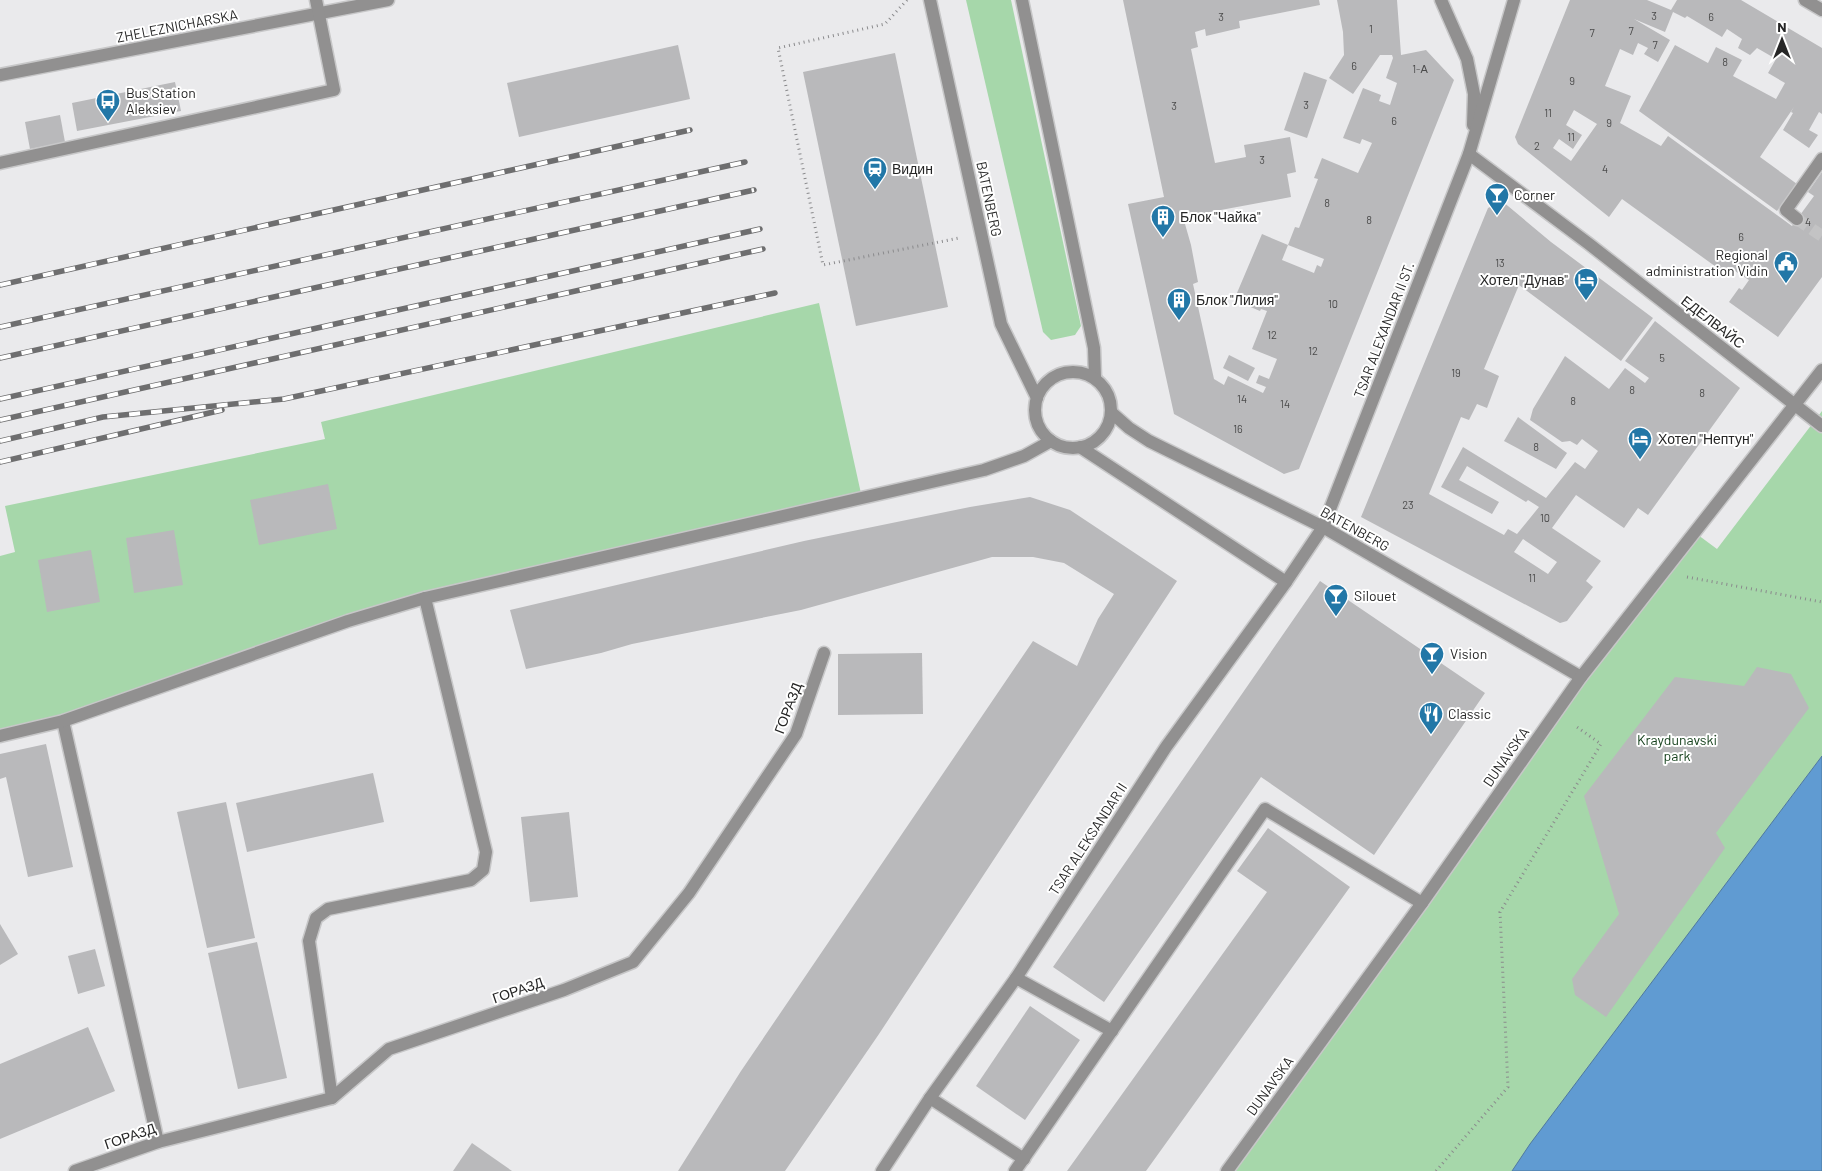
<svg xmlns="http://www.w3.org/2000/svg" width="1822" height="1171" font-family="Barlow,sans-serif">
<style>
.green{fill:#a6d7aa}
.water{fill:#609bd2;stroke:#4f789e}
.building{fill:#b9b9bb;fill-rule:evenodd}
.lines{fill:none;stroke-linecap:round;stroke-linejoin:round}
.minor-tunnel{stroke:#c3c3c4;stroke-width:12;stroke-dasharray:12 6;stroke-linecap:butt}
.minor-casing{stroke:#c7c7c8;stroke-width:15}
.path{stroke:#8a8a8c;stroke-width:3;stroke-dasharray:1 4;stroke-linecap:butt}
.minor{stroke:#919090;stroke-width:12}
.rail-casing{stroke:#6e6e6f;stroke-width:5.5}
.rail{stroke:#fff;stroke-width:4;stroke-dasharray:11;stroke-linecap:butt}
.labels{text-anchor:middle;stroke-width:4;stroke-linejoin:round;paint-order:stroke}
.number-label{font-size:11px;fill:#4b4b4b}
.street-label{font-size:14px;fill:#262626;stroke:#fff}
.poi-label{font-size:14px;fill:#262626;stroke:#fff;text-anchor:start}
.park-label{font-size:14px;fill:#133f1a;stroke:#fff}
</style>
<rect width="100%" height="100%" fill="#eaeaec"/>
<g class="green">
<path d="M966 0H1011L1081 326 1075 335 1051 340 1043 332Z"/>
<path d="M819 303 862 498 425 598 0 736V556L15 552 5 506 325 439 321 422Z"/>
<path d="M1822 411V756L1512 1171H1227L1694 532 1717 549Z"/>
</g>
<path class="water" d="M1822 756V1171H1512L1530 1144Z"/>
<g class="building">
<path d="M1123 0H1319L1320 5 1239 21 1240 28 1206 36 1205 29 1195 32 1198 47 1191 49 1215 163 1246 157 1244 145 1290 137 1296 172 1287 174 1291 197 1183 217 1191 245 1198 282 1193 284 1214 379 1224 385 1228 376 1263 393 1266 387 1256 383 1259 375 1269 379 1277 359 1252 349 1267 311 1261 309 1260 311 1234 300 1262 234 1288 245 1295 227 1299 228 1318 179 1314 178 1322 158 1358 173 1372 143 1362 139 1360 144 1343 138 1363 88 1381 95 1379 101 1390 105 1397 83 1386 78 1393 58 1392 55H1380L1353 94 1329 78 1344 55 1343 32 1337 0H1397L1401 55 1426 50 1454 80 1299 469 1284 474 1174 414 1128 204 1164 197ZM1288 245 1324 259 1321 267 1317 265 1314 273 1282 260Z"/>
<path d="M1570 0H1647L1671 10 1677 0H1741L1822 48V114L1819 112 1809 130 1818 135 1809 148 1783 130 1793 113 1791 112 1794 107 1760 157 1797 184 1777 211 1639 111 1675 45 1708 63 1716 47 1742 60 1733 76 1776 99 1785 83 1768 73 1776 59 1757 48 1750 55 1738 48 1742 39 1727 29 1722 37 1687 16 1685 18 1673 12 1665 32 1634 19 1670 40 1658 62 1644 54 1648 48 1638 43 1633 55 1620 49 1605 86 1631 96 1620 123 1661 146 1668 136 1792 226 1814 196 1808 192 1822 172V277L1778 337 1729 302 1739 288 1742 290 1749 280 1735 271 1730 277 1622 199 1609 217 1518 144 1515 137ZM1574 110 1597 124 1571 161 1553 148 1559 139 1573 149 1582 135 1566 125Z"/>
<path d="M678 45 690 99 519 137 507 83Z"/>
<path d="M895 53 948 307 856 326 803 72Z"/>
<path d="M1304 72 1327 80 1307 138 1284 130Z"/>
<path d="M175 82 181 111 77 131 72 103Z"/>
<path d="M60 115 65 142 30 149 25 122Z"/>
<path d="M1502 201 1551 242 1653 318 1621 361 1519 285 1484 369 1499 376 1487 408 1477 404 1469 420 1461 417 1429 494 1504 535 1508 529 1517 534 1539 507 1528 500 1526 502 1467 466 1459 480 1499 502 1492 514 1441 487 1463 447 1546 498 1575 462 1585 469 1598 451 1582 439 1577 445 1570 441 1562 442 1530 420 1533 409 1565 356 1609 389 1625 368 1645 383 1649 378 1625 361 1655 321 1740 388 1648 515 1638 508 1624 528 1576 495 1552 528 1601 561 1586 581 1593 587 1567 621 1560 623 1361 517 1488 208ZM1523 539 1557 562 1548 574 1514 552Z"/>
<path d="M1229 355 1255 368 1248 381 1223 368Z"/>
<path d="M1518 417 1567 453 1556 469 1504 441Z"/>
<path d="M328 484 337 529 259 545 250 500Z"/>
<path d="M1030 497 1070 510 1177 581 879 1034 785 1171H678L741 1071 1033 641 1077 666 1098 619 1114 594 1064 563 1033 557H992L801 610 632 644 601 653 526 669 510 610 804 541 970 507Z"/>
<path d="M174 530 183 585 134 593 126 538Z"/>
<path d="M91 550 100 602 47 612 38 560Z"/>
<path d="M1320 581 1485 693 1374 855 1261 777 1104 1002 1053 967Z"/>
<path d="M922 653 923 714 838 715V654Z"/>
<path d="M1757 667 1791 674 1809 708 1716 833 1725 848 1606 1017 1575 995 1572 979 1619 914 1584 796 1675 677 1744 686Z"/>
<path d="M46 744 73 867 28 877 6 777 0 779V754Z"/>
<path d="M373 773 384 822 247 852 236 803Z"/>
<path d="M226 802 255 938 207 948 177 812Z"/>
<path d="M569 812 578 897 530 902 521 817Z"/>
<path d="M1268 828 1350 887 1146 1171H1067L1267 892 1237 871Z"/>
<path d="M0 924 18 954 0 965Z"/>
<path d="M257 942 287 1078 238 1089 208 953Z"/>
<path d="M95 949 105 986 78 994 68 956Z"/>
<path d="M1030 1006 1080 1040 1025 1120 976 1086Z"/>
<path d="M88 1027 115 1091 0 1139V1064Z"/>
<path d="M472 1143 512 1171H453Z"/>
</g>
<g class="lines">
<path class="minor-tunnel" d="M1797 219 1822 236"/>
<defs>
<g id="minor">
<path d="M930 0 1001 324 1037 398"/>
<path d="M1022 0 1094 348 1095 378"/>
<path d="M1441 0 1467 59 1474 94 1473 125"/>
<path d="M1805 0 1822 10"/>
<path d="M0 75 388 0"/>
<path d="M1469 154 1589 244 1822 426"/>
<path d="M0 163 334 90 316 0"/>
<path d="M1797 219 1786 210 1822 159"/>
<circle cx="1073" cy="410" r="38"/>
<path d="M1112 413 1129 428 1149 441 1323 527 1581 677"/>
<path d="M1080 447 1286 582"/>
<path d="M63 721 158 1142"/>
<path d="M0 736 63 721 348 621 425 598 984 470 1024 456 1051 441"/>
<path d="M1016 978 1112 1031"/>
<path d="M332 1098 309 941 316 918 328 909 471 880 483 870 486 852 425 598"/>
<path d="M930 1098 1024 1159"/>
<path d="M75 1171 158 1142 332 1098 389 1049 564 990 633 962 689 893 796 734 824 653"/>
<path d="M882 1171 930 1098 1016 978 1166 747 1286 582 1323 527 1469 154 1514 0"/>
<path d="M1015 1171 1265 809 1422 903"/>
<path d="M1227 1171 1422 903 1581 677 1822 370"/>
</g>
</defs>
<use href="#minor" class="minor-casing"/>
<g class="path">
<path d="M907 0 885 24 778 48 823 265 959 238"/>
<path d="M1687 577 1822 602"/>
<path d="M1436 1171 1508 1087 1500 912 1601 744 1574 725"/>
</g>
<use href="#minor" class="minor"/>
<defs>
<g id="rail">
<path d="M0 285 690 130"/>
<path d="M0 327 745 162"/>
<path d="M0 358 754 190"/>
<path d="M0 399 760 229"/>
<path d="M0 420 763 249"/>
<path d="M0 441 103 417 284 399 775 293"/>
<path d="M0 462 222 410"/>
</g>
</defs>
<use href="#rail" class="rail-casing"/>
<use href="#rail" class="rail"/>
</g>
<defs>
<symbol id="bus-pin" viewBox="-11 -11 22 30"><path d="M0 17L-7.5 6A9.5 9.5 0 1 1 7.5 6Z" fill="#2277a7" stroke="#fff"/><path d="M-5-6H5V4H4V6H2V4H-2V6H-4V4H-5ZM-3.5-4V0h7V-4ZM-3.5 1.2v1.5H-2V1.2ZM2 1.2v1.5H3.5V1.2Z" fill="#fff"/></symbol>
<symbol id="station-pin" viewBox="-11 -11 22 30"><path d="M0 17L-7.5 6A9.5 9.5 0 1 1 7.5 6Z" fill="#2277a7" stroke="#fff"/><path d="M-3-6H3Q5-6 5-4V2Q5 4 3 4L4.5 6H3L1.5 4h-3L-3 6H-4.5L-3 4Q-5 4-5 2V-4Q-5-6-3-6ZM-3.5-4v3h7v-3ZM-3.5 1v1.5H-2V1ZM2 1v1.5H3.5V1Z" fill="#fff"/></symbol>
<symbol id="bar-pin" viewBox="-11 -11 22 30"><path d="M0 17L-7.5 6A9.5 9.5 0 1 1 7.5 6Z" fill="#2277a7" stroke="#fff"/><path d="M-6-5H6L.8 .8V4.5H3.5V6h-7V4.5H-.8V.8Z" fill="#fff"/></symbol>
<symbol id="building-pin" viewBox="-11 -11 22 30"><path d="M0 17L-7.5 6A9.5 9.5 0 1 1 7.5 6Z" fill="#2277a7" stroke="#fff"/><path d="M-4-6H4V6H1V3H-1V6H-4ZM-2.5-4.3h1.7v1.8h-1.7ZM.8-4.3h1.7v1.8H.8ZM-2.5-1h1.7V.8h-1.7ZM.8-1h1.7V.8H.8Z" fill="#fff"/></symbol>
<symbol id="civic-pin" viewBox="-11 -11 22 30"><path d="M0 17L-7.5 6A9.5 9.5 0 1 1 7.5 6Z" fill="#2277a7" stroke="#fff"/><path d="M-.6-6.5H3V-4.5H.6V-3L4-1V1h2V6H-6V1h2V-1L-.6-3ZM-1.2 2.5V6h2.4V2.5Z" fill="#fff"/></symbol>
<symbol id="hotel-pin" viewBox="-11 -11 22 30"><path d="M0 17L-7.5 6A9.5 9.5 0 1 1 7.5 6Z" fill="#2277a7" stroke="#fff"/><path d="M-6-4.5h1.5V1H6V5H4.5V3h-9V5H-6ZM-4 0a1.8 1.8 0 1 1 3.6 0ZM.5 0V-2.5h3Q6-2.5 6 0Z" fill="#fff"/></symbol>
<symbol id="restaurant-pin" viewBox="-11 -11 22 30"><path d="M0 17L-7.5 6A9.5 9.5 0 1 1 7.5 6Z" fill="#2277a7" stroke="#fff"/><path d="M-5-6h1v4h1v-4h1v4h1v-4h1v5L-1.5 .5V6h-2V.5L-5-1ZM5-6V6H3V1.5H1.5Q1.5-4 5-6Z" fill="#fff"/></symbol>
</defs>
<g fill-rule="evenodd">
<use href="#bus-pin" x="94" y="87" width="28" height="38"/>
<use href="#station-pin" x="861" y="155" width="28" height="38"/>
<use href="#bar-pin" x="1483" y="181" width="28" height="38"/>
<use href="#building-pin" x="1149" y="203" width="28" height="38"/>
<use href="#civic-pin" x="1772" y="249" width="28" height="38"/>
<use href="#hotel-pin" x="1572" y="266" width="28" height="38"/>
<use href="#building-pin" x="1165" y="286" width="28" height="38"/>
<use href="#hotel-pin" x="1626" y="425" width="28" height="38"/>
<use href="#bar-pin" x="1322" y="582" width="28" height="38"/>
<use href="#bar-pin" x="1418" y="640" width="28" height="38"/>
<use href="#restaurant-pin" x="1417" y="700" width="28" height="38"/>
</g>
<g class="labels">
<g class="number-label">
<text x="1654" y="20">3</text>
<text x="1221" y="21">3</text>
<text x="1711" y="21">6</text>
<text x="1371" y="33">1</text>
<text x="1631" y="35">7</text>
<text x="1592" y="37">7</text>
<text x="1655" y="49">7</text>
<text x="1725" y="66">8</text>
<text x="1354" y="70">6</text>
<text x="1420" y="73">1-А</text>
<text x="1572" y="85">9</text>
<text x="1306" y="109">3</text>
<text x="1174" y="110">3</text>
<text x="1548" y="117">11</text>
<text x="1394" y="125">6</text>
<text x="1609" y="127">9</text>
<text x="1571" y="141">11</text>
<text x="1537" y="150">2</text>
<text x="1262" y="164">3</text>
<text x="1605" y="173">4</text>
<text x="1327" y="207">8</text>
<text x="1369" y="224">8</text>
<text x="1808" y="226">4</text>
<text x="1741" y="241">6</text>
<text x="1500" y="267">13</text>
<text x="1333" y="308">10</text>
<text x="1272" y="339">12</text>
<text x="1313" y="355">12</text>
<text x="1662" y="362">5</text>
<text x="1456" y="377">19</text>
<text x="1632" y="394">8</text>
<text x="1702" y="397">8</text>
<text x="1242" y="403">14</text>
<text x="1573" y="405">8</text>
<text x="1285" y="408">14</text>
<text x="1238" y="433">16</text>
<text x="1536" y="451">8</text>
<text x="1408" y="509">23</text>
<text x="1545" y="522">10</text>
<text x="1532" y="582">11</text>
</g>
<g class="street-label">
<text transform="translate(177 26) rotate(-11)" y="5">ZHELEZNICHARSKA</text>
<text transform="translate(989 199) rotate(78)" y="5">BATENBERG</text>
<text transform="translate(1713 322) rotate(38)" y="5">ЕДЕЛВАЙС</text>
<text transform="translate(1384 330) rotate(-69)" y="5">TSAR ALEXANDAR II ST.</text>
<text transform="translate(1355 529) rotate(29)" y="5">BATENBERG</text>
<text transform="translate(788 708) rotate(-69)" y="5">ГОРАЗД</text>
<text transform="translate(1506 757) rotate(-55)" y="5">DUNAVSKA</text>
<text transform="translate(1088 839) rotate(-57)" y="5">TSAR ALEKSANDAR II</text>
<text transform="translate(518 990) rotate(-19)" y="5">ГОРАЗД</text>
<text transform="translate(1270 1086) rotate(-54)" y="5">DUNAVSKA</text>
<text transform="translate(130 1136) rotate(-19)" y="5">ГОРАЗД</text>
</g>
<g class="poi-label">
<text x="126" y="98">Bus Station<tspan x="126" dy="16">Aleksiev</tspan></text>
<text x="892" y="174">Видин</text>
<text x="1514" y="200">Corner</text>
<text x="1180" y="222">Блок "Чайка"</text>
<text x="1768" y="260" text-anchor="end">Regional<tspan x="1768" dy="16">administration Vidin</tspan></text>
<text x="1568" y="285" text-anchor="end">Хотел "Дунав"</text>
<text x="1196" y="305">Блок "Лилия"</text>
<text x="1658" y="444">Хотел "Нептун"</text>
<text x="1354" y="601">Silouet</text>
<text x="1450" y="659">Vision</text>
<text x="1448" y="719">Classic</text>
</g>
<g class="park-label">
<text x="1677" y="745">Kraydunavski<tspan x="1677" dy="16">park</tspan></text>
</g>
</g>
<g transform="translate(1782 40)" stroke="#ffffff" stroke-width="4" paint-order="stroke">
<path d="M0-4L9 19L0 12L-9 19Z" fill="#262626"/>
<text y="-8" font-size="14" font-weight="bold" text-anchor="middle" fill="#262626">N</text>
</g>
</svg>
